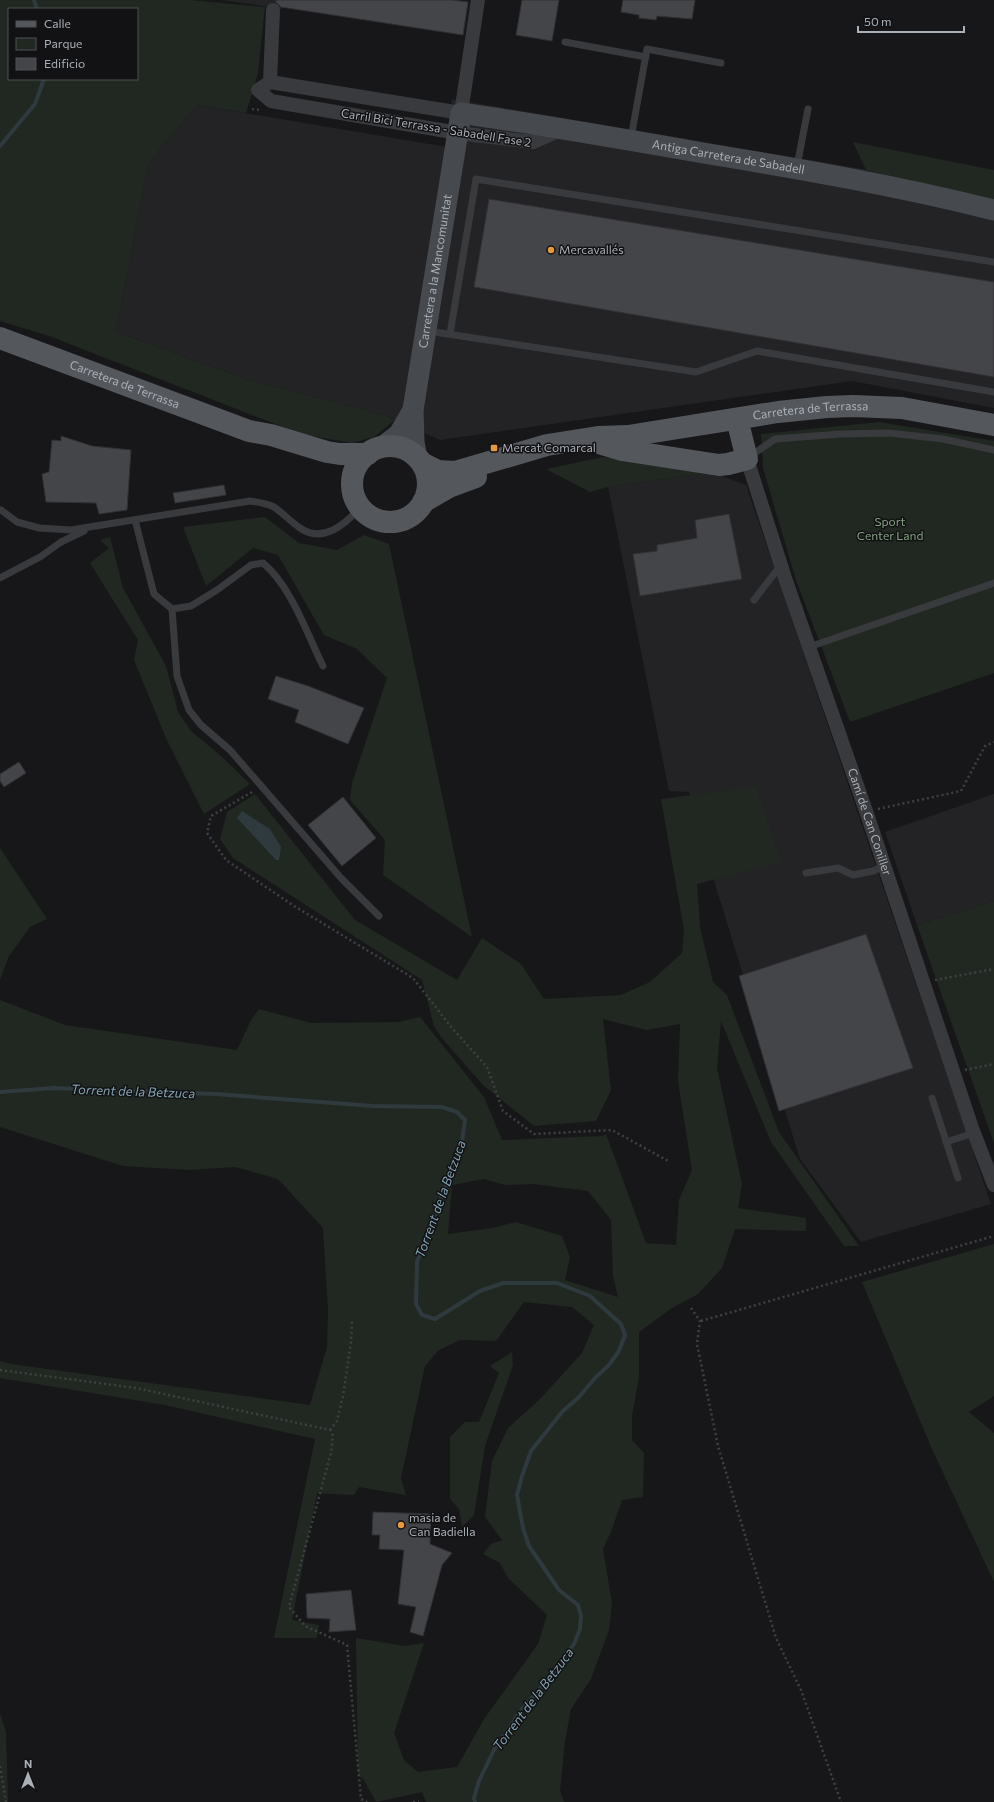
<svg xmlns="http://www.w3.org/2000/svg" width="994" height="1802" font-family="Commissioner,sans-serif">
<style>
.built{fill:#232326}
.green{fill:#212821;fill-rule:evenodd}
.water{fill:#2f3a3e}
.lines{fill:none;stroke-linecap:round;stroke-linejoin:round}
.stream{stroke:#2f3a3e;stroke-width:4}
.building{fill:#444549;stroke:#313135}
.path{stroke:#3e4144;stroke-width:2.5;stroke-dasharray:2 3;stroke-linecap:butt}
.lane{stroke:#383a3d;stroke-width:7}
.street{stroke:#383a3d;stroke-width:14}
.secondary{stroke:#46494d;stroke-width:21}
.primary{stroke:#54575c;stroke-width:22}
.poi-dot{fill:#e8983f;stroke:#121214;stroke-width:1.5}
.labels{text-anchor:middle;stroke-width:3;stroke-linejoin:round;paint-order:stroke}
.street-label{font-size:12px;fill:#aab0b8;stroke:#121214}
.poi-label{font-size:12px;fill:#aab0b8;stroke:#121214;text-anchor:start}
.park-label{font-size:12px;fill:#84a282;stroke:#121214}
.water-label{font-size:13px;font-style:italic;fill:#83a2b1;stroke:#121214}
</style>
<rect width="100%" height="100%" fill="#171719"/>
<g class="built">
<path d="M221 0H286L283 9Z"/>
<path d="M452 99 886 173 994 199V408L852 381 440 440 387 416 246 379 116 332 148 164 197 105 447 147Z"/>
<path d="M711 472 746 485 991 1204 861 1242 800 1159 715 884 689 792 669 791 608 487Z"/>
<path d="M994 794V901L917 925 885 832Z"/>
</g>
<g class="green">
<path d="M0 0H190L265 7 258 73 246 113 197 105 148 164 116 332 246 379 387 416 395 420 374 437 352 443 301 434 49 336 0 321ZM9 9H137V79H9Z"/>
<path d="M853 142 994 170V201L866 170Z"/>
<path d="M879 422 994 441V673L850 722 796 580 763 468 761 434Z"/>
<path d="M603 457 711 472 608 487 590 492 546 469Z"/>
<path d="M265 517 299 543 337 550 364 535 389 544 472 937 383 875 385 840 350 800 352 783 387 678 357 649 324 635 278 555 253 548 206 586 183 527Z"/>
<path d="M110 537 123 588 166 666 178 712 191 731 221 756 250 784 204 814 166 738 134 660 138 640 90 563 109 548 100 540Z"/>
<path d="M756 787 781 862 697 884 700 927 713 982 727 995 779 1132 859 1246H844L771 1142 721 1021 717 1068 742 1184 738 1208 806 1218V1231L735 1229 722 1268 698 1294 672 1308 639 1332V1377L632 1416V1440L644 1453 643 1497 622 1500 611 1532 603 1549 612 1603 609 1630 591 1679 571 1709 565 1741 560 1791 564 1802H426L422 1792 376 1802 364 1780 358 1775 356 1638 405 1646 424 1643 394 1733 404 1760 418 1772 457 1767 484 1719 538 1644 547 1615 508 1578 500 1563 483 1554 491 1544 502 1540 485 1517 492 1461 508 1428 541 1398 582 1353 594 1325 572 1307 524 1302 496 1341 460 1340 439 1350 425 1366 401 1478 406 1495 359 1487 354 1495 317 1493 292 1620 319 1625 317 1638H274L315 1439 165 1405 0 1378V1361L11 1364 310 1405 327 1347 328 1310 323 1228 278 1179 235 1167 189 1170 123 1166 0 1127V1000L65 1025 237 1050 251 1020 259 1009 311 1023 398 1022 420 1017 484 1097 502 1140 603 1136 606 1134 646 1243 676 1245 679 1200 692 1170 678 1081 680 1024 647 1030 603 1019 611 1090 596 1121 534 1126 483 1085 441 1037 434 1026 422 980 233 858 220 839 227 812 255 794 355 920 457 980 482 938 521 964 544 999 621 995 650 982 682 953 684 930 661 799ZM484 1179 505 1185 533 1184 588 1191 611 1220 613 1276 618 1297 565 1280 570 1257 562 1236 516 1222 492 1228 448 1234 452 1185Z"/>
<path d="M0 848 47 919 30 927 9 956 0 980Z"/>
<path d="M994 901V1143L917 925Z"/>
<path d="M994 1244V1396L969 1412 994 1433V1582L932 1449 862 1282Z"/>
<path d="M512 1352 513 1365 485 1446 474 1515 462 1527 459 1509 450 1499V1437L465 1422H479L499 1373 490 1366Z"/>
<path d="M0 1713 6 1732 8 1802H0Z"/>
</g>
<path class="water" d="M242 811 270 829 281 847 279 860H276L237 818Z"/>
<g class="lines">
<g class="stream">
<path d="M34 0 37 9"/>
<path d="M0 146 35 104 44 79"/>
<path d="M0 1092 54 1088 216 1094 373 1106 442 1107 457 1112 465 1120 462 1142 417 1262 416 1304 422 1315 435 1319 480 1291 503 1283H557L590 1296 621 1324 625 1335 619 1351 609 1365 596 1377 579 1397 562 1412 531 1451 522 1476 517 1495 523 1528 529 1546 559 1590 578 1605 581 1616 580 1629 574 1644 548 1680 522 1709 494 1750 479 1781 474 1798 475 1802"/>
</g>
</g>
<g class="building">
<path d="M276 0H452L468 2 463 35 281 7 276 2Z"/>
<path d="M522 0H559L552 41 516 35Z"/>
<path d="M623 0H695L692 19 657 16 656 20 639 18V15L621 12Z"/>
<path d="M489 199 994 282V377L474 287Z"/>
<path d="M61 436 92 446 131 450 127 510 99 514 96 503 46 502 42 474 49 472 52 440 61 441Z"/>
<path d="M224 485 226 495 175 503 173 493Z"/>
<path d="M729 514 742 579 640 596 633 554 657 551V545L697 538 695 520Z"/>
<path d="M276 676 308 686 364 708 348 744 295 722 299 710 268 699Z"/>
<path d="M19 762 26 773 4 787 0 781V774Z"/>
<path d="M343 797 376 838 342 866 308 825Z"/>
<path d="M866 934 913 1068 779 1111 739 976Z"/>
<path d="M373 1512 431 1514 430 1544 452 1553 442 1565 423 1636 410 1632 416 1607 398 1604 404 1550 379 1549 380 1535H372Z"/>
<path d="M351 1590 356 1630 329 1632 330 1619 307 1618 306 1594Z"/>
</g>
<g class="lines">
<g class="path">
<path d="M252 109 260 110"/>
<path d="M252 792 211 816 207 833 226 860 294 906 413 978 452 1028 487 1067 503 1111 534 1134 612 1130 670 1162"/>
<path d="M878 809 961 791 985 746 994 742"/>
<path d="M935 980 994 969"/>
<path d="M965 1070 994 1064"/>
<path d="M691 1308 700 1321 697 1344 718 1446 776 1638 801 1690 841 1802"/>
<path d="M701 1321 994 1236"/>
<path d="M0 1370 136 1388 330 1430 333 1436 331 1453 289 1607 305 1626 347 1645 361 1799 367 1802"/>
<path d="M330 1430 337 1421 343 1396 351 1342 352 1320"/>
<path d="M0 1766 6 1802"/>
<path d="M413 1802H419"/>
</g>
<g class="lane">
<path d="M565 42 646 57"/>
<path d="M631 138 647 49 721 63"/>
<path d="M797 166 808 109"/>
<path d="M428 331 696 372 757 351 994 392"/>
<path d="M450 334 476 179 994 262"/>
<path d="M749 457 775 439 841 434 889 433 943 439 994 450"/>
<path d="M1 510 17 522 39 528 71 530 250 501C258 502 266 503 274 507 283 513 291 522 300 528 323 544 345 524 360 508"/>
<path d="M135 520 154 594 172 609 191 606 217 590 251 565 263 563C291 586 307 634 323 666"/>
<path d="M0 578 40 557 61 542 84 531"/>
<path d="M754 600 781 565"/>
<path d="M172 609 177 676 189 710 201 725 230 750 341 878 379 916"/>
<path d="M809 647 994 583"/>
<path d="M806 873 838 868 853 875 873 871 884 866"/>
<path d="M932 1098 958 1178"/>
<path d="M946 1142 974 1133"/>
</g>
<g class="street">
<path d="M478 0 461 113 270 82 258 90 271 101 458 133 533 142 562 129"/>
<path d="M270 82 273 10"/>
<path id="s1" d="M747 459 785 578 866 811 972 1128 994 1185"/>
</g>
<g class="secondary">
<path d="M382 447 399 434 413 410"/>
<path id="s2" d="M417 458 414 442 413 410 461 113C542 125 623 139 703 153 801 169 898 186 994 210"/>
</g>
<g class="primary">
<path id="s3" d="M0 338 249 431 271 435 327 452 340 454H368"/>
<path d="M602 444 622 450 719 465 728 464 747 459 737 419"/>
<circle cx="390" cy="484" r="38"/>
<path id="s4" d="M422 463 438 471 455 472 547 445 598 437 628 436 778 412 827 407 853 406 902 408 994 425"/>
<path d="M423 502 449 487 476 477"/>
</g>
</g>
<g class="poi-dot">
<circle cx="551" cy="250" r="4"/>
<rect x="490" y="444" width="8" height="8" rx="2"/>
<circle cx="401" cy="1525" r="4"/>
</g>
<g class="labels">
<g class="street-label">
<text transform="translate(436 128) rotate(9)" y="4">Carril Bici Terrassa - Sabadell Fase 2</text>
<text dy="4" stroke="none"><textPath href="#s2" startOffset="620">Antiga Carretera de Sabadell</textPath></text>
<text dy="4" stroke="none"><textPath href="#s2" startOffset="189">Carretera a la Mancomunitat</textPath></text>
<text dy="4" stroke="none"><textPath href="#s3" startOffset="133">Carretera de Terrassa</textPath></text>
<text dy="4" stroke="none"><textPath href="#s4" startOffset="397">Carretera de Terrassa</textPath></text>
<text dy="4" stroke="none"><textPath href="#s1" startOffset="383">Camí de Can Coniller</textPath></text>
</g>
<g class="poi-label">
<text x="559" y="254">Mercavallés</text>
<text x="502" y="452">Mercat Comarcal</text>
<text x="409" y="1522">masia de<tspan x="409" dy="14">Can Badiella</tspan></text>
</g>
<g class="park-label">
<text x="890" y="526">Sport<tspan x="890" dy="14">Center Land</tspan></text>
</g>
<g class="water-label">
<text transform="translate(133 1091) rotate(2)" y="5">Torrent de la Betzuca</text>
<text transform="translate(440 1199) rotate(-70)" y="5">Torrent de la Betzuca</text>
<text transform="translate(533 1699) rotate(-53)" y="5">Torrent de la Betzuca</text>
</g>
</g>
<rect x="8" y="8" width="130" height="72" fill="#121214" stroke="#4f5156"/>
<rect x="16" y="21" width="20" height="6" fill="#54575c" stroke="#4f5156"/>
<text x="44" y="28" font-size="12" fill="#aab0b8">Calle</text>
<rect x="16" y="38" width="20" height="12" fill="#212821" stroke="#4f5156"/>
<text x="44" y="48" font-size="12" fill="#aab0b8">Parque</text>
<rect x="16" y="58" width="20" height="12" fill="#444549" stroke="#4f5156"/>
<text x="44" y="68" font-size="12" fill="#aab0b8">Edificio</text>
<g transform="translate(28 1774)" stroke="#121214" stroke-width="3" paint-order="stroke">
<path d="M0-3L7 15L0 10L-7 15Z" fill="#aab0b8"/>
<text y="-6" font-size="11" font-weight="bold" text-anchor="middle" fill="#aab0b8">N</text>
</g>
<path d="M858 26v6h106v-6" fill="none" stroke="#aab0b8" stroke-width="2"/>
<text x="864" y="26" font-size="12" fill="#aab0b8" stroke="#121214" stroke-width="3" paint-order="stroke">50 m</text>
</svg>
